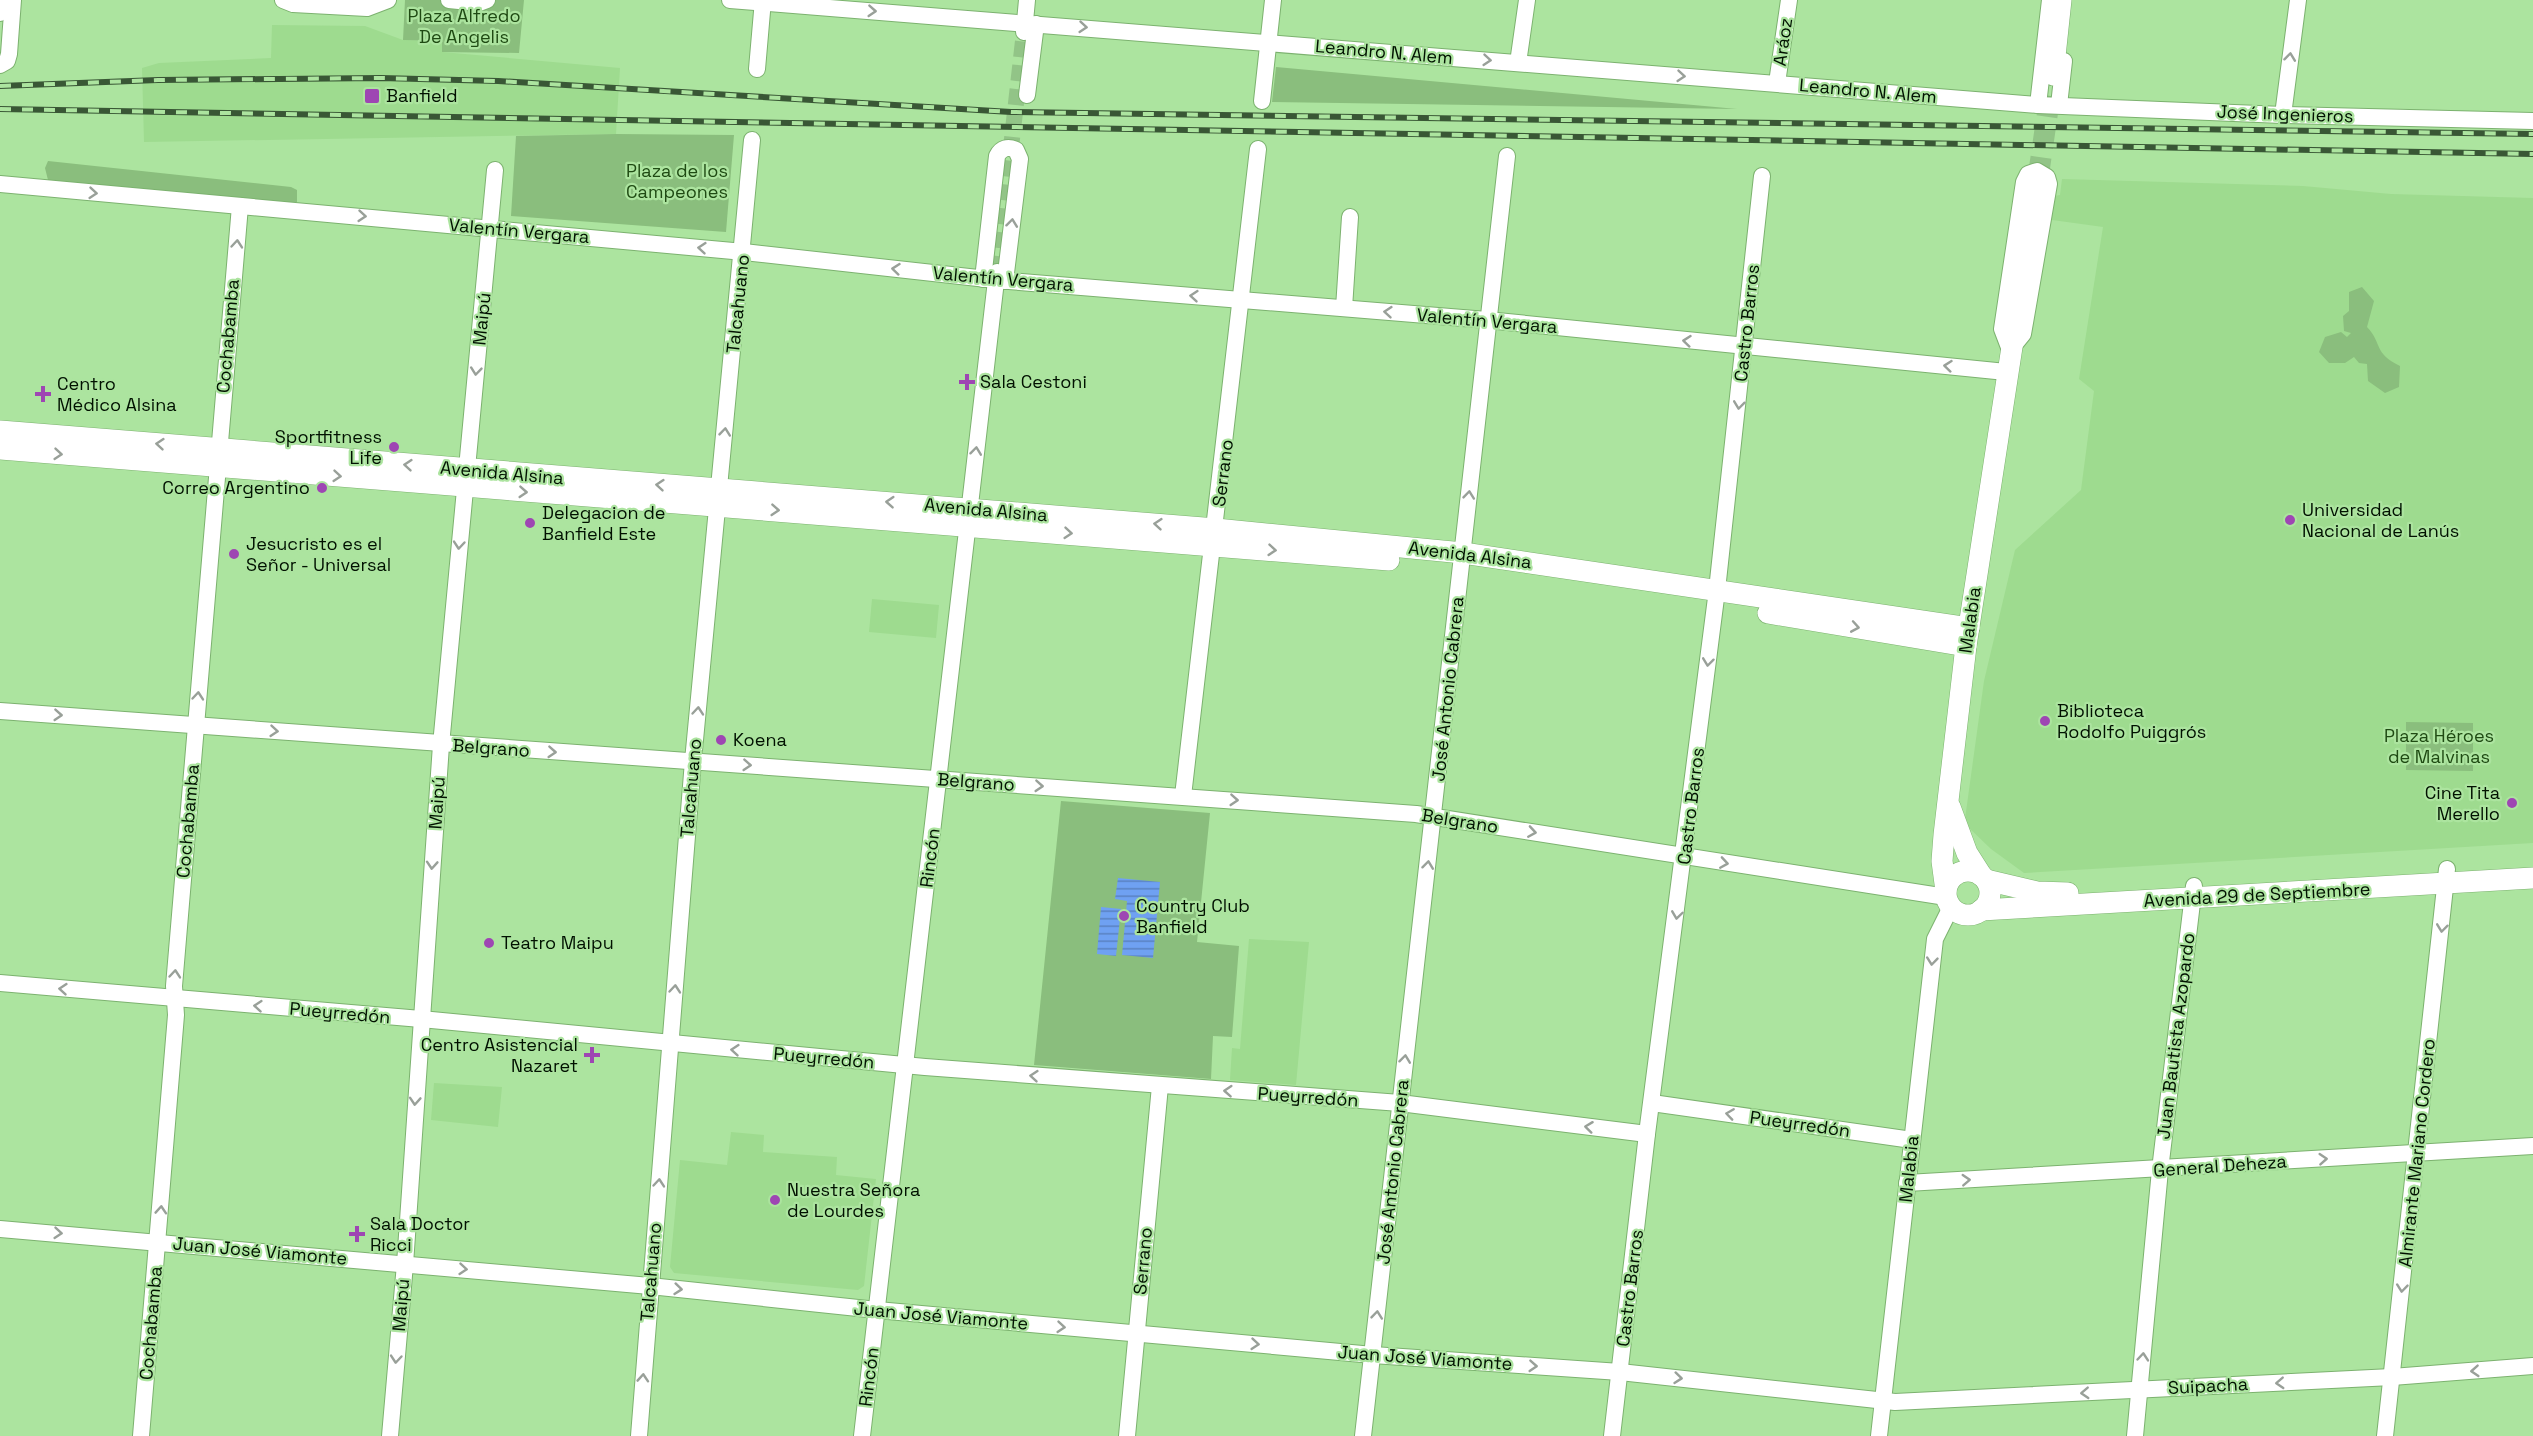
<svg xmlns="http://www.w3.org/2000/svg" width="2533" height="1436" font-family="'Space Grotesk',sans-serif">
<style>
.built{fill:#9edb8f}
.green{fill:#8abe7d}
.water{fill:url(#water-rules)}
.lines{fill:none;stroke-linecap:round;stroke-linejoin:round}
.minor-tunnel{stroke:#92c487;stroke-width:16;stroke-dasharray:16 8;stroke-linecap:butt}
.major-tunnel{stroke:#92c487;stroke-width:21;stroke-dasharray:21 10;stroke-linecap:butt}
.minor-casing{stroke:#7cb26f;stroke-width:18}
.major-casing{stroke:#7cb26f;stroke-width:22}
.minor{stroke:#fff;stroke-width:16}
.major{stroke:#fff;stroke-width:21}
.rail-casing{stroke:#395735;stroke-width:6}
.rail{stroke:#ace49f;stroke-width:4;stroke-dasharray:11;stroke-linecap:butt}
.oneway{stroke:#99a099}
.poi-dot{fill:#9e46b3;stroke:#ace49f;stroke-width:2}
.labels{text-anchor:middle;stroke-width:4.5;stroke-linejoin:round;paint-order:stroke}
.park-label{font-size:18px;fill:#1f4a13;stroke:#ace49f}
.street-label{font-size:18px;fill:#011100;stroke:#ace49f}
.poi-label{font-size:18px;fill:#011100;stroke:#ace49f;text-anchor:start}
</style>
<defs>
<pattern id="water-rules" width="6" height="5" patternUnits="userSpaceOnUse" patternTransform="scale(1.5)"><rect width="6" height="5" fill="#6fa1f2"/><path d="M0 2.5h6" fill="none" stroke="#5982c2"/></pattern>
</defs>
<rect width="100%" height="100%" fill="#ace49f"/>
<g class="built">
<path d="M272 25 365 26 403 40 442 41V52L620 68 616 134 144 142 142 68 159 63 271 58Z"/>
<path d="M2062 179 2303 186 2391 194 2533 198V843L2024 873 1991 849 1967 826 1965 819 1984 681 2015 550 2081 490 2094 391 2079 379 2103 227 2045 219 2049 197 2060 195Z"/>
<path d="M872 599 939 605 936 638 869 632Z"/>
<path d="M1249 939 1309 942 1296 1085 1230 1080 1232 1048 1240 1049Z"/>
<path d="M434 1083 502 1087 498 1127 431 1120Z"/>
<path d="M731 1132 764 1135 763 1152 837 1157 836 1175 876 1179 864 1286 858 1290 674 1273 670 1267 680 1160 727 1165Z"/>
</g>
<g class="green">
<path d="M405 0H524L519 53 442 52V41L403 40Z"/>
<path d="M1276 67 1737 109 1272 102Z"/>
<path d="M616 134 734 135 726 232 511 216 516 136Z"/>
<path d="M48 161 291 187 297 190V202L293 205 48 180 45 168Z"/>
<path d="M2362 287 2374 301 2367 327C2383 344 2373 353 2400 366L2399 387 2385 393 2368 381 2367 364 2359 363 2354 357 2345 363H2329L2319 352 2325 337 2341 332 2347 337 2351 333 2344 331 2343 316 2349 311V292Z"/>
<path d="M2406 722 2473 723V771L2406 770Z"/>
<path d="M1061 801 1210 813 1197 942 1239 946 1232 1037 1213 1036 1211 1079 1034 1065Z"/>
</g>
<g class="water">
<path d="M1118 878 1160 882 1153 958 1122 955 1127 901 1115 899Z"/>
<path d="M1101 907 1121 909 1116 956 1097 954Z"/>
</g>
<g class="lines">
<path class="minor-tunnel" d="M997 272 1024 32"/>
<path class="major-tunnel" d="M2038 178 2053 75"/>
<defs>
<g id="minor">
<path d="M283 0 293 4 367 8 388 0"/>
<path d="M449 0 479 3 487 0"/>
<path d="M730 0 2038 105 2283 115 2533 121"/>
<path d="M0 13 1 0"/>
<path d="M1024 32 1027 0"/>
<path d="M1518 63 1527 0"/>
<path d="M0 65 7 61 9 54 13 0"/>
<path d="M757 69 763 0"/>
<path d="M1777 83 1789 0"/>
<path d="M1027 95 1036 24"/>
<path d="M1262 101 1273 0"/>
<path d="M2038 105 2050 0"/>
<path d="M2059 105 2064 61"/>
<path d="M2283 115 2298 0"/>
<path d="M2037 171 2047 177 2049 184 2023 334 2010 350 2002 329 2024 182 2028 174Z"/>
<path d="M0 184 744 252 996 280 1487 320 2006 372"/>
<path d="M983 279 997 156C1001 148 1008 146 1016 150L1020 159 1005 281"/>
<path d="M1344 308 1350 217"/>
<path d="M0 711 1416 814 1946 897"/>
<path d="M1183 796 1258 149"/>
<path d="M0 983 421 1019 925 1067 1400 1103 1647 1134"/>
<path d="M1652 1103 1912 1140"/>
<path d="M1907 1183 2533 1146"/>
<path d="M0 1229 650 1286 877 1310 1373 1355 1620 1372 1895 1402 2392 1377 2533 1366"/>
<path d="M141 1436 176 1015 174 986 240 206"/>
<path d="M390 1436 405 1264 441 745 495 170"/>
<path d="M639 1436 693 761 752 140"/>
<path d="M862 1436 997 272"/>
<path d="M1127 1436 1160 1086"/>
<path d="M1363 1436 1507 156"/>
<path d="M1612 1436 1647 1134 1717 590 1762 176"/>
<path d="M1879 1436 1935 939 1951 907"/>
<path d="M2135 1436 2160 1170 2194 886"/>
<path d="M2385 1436 2447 869"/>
</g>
<g id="major">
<path d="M2053 75 2061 0"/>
<path d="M0 431 1216 529 1463 553 1969 628"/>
<path d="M0 449 1389 560"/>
<path d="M1768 613 1966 646"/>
<path d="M1950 807 1967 853 1981 875"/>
<circle cx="1968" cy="893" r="22"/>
<path d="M1986 880 2037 892 2068 893"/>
<path d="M1946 891 1942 861 1944 835 1966 646 2038 178"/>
<path d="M1981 910 2533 878"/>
</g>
</defs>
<use href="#minor" class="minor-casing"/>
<use href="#major" class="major-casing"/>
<use href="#minor" class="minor"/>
<use href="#major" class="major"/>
<defs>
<g id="rail">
<path d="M0 86 158 80 381 78 498 81 1011 112 2533 134"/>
<path d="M0 109 2533 154"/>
</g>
</defs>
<use href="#rail" class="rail-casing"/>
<use href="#rail" class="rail"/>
</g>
<defs><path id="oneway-chevron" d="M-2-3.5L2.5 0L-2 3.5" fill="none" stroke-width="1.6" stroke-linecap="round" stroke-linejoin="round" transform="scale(1.5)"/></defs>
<g class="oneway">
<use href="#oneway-chevron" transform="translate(872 11) rotate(4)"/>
<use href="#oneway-chevron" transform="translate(1083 27) rotate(5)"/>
<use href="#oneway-chevron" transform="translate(2290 57) rotate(-83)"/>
<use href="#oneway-chevron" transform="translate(1487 60) rotate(5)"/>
<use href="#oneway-chevron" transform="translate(1681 76) rotate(5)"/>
<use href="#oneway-chevron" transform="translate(93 193) rotate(5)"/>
<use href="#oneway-chevron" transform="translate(362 216) rotate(5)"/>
<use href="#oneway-chevron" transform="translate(1012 223) rotate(-83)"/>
<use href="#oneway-chevron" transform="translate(237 244) rotate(-85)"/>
<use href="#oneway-chevron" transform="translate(702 248) rotate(-175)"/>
<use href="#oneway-chevron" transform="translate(896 269) rotate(-174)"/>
<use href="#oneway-chevron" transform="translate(1194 296) rotate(-175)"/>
<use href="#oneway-chevron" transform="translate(1388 312) rotate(-175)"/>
<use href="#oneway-chevron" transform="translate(1687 341) rotate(-174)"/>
<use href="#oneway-chevron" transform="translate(1948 366) rotate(-174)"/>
<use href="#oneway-chevron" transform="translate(476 371) rotate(96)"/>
<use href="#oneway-chevron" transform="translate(1739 405) rotate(97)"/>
<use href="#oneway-chevron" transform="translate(725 432) rotate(-84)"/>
<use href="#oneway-chevron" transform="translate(160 444) rotate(-175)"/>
<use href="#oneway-chevron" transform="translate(976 451) rotate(-83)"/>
<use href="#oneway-chevron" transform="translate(58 454) rotate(5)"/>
<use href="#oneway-chevron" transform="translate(408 465) rotate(-175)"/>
<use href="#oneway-chevron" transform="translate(337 476) rotate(5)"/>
<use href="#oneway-chevron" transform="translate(660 485) rotate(-175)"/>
<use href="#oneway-chevron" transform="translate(523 492) rotate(4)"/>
<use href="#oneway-chevron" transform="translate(1469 495) rotate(-84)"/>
<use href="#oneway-chevron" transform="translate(890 502) rotate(-176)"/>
<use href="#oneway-chevron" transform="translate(775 510) rotate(4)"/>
<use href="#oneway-chevron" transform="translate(1158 524) rotate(-175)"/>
<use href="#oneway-chevron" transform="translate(1068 533) rotate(5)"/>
<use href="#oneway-chevron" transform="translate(459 545) rotate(95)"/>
<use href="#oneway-chevron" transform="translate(1272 550) rotate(5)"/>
<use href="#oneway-chevron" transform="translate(1855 627) rotate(10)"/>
<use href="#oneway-chevron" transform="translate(1708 662) rotate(97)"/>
<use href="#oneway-chevron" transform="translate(198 696) rotate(-85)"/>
<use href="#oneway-chevron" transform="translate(698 711) rotate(-85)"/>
<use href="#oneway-chevron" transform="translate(58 715) rotate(4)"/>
<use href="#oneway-chevron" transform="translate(274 731) rotate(5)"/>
<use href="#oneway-chevron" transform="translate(552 752) rotate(4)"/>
<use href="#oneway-chevron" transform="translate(747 765) rotate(4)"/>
<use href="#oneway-chevron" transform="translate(1039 786) rotate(4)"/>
<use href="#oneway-chevron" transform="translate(1234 800) rotate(4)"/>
<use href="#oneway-chevron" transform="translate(1532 832) rotate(9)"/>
<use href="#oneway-chevron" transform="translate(1724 863) rotate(9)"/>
<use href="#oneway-chevron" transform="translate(432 865) rotate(94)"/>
<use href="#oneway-chevron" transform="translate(1428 865) rotate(-83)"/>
<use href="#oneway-chevron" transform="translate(1677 915) rotate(98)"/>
<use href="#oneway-chevron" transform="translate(2442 928) rotate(97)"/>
<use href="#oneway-chevron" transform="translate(1932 961) rotate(96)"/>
<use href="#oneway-chevron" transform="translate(175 974) rotate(-85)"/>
<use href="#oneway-chevron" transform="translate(63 989) rotate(-175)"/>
<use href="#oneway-chevron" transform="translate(675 989) rotate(-85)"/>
<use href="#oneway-chevron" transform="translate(258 1006) rotate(-175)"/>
<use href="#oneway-chevron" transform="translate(735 1050) rotate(-175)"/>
<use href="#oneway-chevron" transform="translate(1405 1059) rotate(-83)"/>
<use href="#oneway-chevron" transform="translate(1034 1076) rotate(-175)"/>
<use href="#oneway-chevron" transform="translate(1228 1091) rotate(-176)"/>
<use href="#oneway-chevron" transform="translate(415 1101) rotate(94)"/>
<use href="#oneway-chevron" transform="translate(1730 1114) rotate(-172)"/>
<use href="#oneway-chevron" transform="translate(1589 1127) rotate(-173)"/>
<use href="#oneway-chevron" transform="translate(2323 1159) rotate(-4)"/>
<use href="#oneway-chevron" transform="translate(1966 1180) rotate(-3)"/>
<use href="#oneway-chevron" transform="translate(659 1183) rotate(-85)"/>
<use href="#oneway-chevron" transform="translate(161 1210) rotate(-86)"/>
<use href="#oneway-chevron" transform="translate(58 1233) rotate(5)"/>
<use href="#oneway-chevron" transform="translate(463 1269) rotate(5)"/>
<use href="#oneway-chevron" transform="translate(2402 1288) rotate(96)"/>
<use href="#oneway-chevron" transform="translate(678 1289) rotate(6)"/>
<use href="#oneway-chevron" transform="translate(1377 1315) rotate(-84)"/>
<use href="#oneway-chevron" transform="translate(1061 1327) rotate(5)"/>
<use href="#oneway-chevron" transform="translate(1255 1344) rotate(5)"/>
<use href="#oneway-chevron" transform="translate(2143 1357) rotate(-85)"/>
<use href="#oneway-chevron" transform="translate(396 1359) rotate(95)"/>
<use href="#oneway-chevron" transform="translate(1533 1366) rotate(4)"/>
<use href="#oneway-chevron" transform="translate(2475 1371) rotate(176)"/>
<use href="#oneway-chevron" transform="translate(643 1378) rotate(-86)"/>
<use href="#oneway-chevron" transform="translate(1678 1378) rotate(6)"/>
<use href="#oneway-chevron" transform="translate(2280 1383) rotate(177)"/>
<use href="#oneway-chevron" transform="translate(2085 1393) rotate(177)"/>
</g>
<g class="poi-dot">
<rect x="364" y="88" width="16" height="16" rx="3"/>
<path d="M964 373h6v6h6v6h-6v6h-6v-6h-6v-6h6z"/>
<path d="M40 385h6v6h6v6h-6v6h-6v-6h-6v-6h6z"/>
<circle cx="394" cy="447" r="6"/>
<circle cx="322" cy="488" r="6"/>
<circle cx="2290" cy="520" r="6"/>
<circle cx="530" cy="523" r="6"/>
<circle cx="234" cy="554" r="6"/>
<circle cx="2045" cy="721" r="6"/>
<circle cx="721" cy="740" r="6"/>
<circle cx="2512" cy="803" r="6"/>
<circle cx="1124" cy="916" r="6"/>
<circle cx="489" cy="943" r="6"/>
<path d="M589 1046h6v6h6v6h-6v6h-6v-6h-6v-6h6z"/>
<circle cx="775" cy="1200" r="6"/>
<path d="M354 1225h6v6h6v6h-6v6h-6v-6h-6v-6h6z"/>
</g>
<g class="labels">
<g class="park-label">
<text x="464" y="22">Plaza Alfredo<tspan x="464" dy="21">De Angelis</tspan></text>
<text x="677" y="177">Plaza de los<tspan x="677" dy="21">Campeones</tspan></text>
<text x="2439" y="742">Plaza Héroes<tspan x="2439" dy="21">de Malvinas</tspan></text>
</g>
<g class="street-label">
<text transform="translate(1783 42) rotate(-82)" y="6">Aráoz</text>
<text transform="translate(1384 52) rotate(5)" y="6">Leandro N. Alem</text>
<text transform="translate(1868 91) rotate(5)" y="6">Leandro N. Alem</text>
<text transform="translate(2285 114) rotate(2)" y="6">José Ingenieros</text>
<text transform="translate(519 231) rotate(5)" y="6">Valentín Vergara</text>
<text transform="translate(1003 279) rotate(5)" y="6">Valentín Vergara</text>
<text transform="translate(738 304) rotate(-84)" y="6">Talcahuano</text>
<text transform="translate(482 319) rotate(-84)" y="6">Maipú</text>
<text transform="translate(1487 321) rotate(5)" y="6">Valentín Vergara</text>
<text transform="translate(1747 323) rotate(-84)" y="6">Castro Barros</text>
<text transform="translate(228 336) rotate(-85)" y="6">Cochabamba</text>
<text transform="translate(502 473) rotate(5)" y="6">Avenida Alsina</text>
<text transform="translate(1223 473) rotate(-83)" y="6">Serrano</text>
<text transform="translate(986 510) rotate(5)" y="6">Avenida Alsina</text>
<text transform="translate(1470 555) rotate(7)" y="6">Avenida Alsina</text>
<text transform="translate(1970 620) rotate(-82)" y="6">Malabia</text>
<text transform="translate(1448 689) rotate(-84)" y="6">José Antonio Cabrera</text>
<text transform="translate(491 748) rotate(4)" y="6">Belgrano</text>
<text transform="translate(976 782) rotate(4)" y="6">Belgrano</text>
<text transform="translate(691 788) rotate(-85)" y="6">Talcahuano</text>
<text transform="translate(437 803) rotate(-86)" y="6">Maipú</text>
<text transform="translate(1691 806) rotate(-83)" y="6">Castro Barros</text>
<text transform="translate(188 821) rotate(-85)" y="6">Cochabamba</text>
<text transform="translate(1460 821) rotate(9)" y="6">Belgrano</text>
<text transform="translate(930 858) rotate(-83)" y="6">Rincón</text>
<text transform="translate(2257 895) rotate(-3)" y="6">Avenida 29 de Septiembre</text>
<text transform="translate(340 1013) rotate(5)" y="6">Pueyrredón</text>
<text transform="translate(2176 1036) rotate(-83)" y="6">Juan Bautista Azopardo</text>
<text transform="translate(824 1058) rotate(5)" y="6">Pueyrredón</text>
<text transform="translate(1308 1097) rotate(4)" y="6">Pueyrredón</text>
<text transform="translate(1800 1124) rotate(8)" y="6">Pueyrredón</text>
<text transform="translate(2417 1153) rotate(-84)" y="6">Almirante Mariano Cordero</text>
<text transform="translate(2220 1166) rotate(-4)" y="6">General Deheza</text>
<text transform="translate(1909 1169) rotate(-84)" y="6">Malabia</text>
<text transform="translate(1393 1172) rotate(-84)" y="6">José Antonio Cabrera</text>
<text transform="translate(260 1251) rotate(5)" y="6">Juan José Viamonte</text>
<text transform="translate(1143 1261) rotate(-85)" y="6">Serrano</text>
<text transform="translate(651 1272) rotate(-85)" y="6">Talcahuano</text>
<text transform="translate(1630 1288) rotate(-83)" y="6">Castro Barros</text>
<text transform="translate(401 1305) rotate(-85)" y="6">Maipú</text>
<text transform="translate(941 1316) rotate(5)" y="6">Juan José Viamonte</text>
<text transform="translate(151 1323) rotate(-85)" y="6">Cochabamba</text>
<text transform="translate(1425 1358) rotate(4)" y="6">Juan José Viamonte</text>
<text transform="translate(869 1377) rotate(-83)" y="6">Rincón</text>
<text transform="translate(2208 1386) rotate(-3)" y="6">Suipacha</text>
</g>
<g class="poi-label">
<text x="386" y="102">Banfield</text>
<text x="980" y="388">Sala Cestoni</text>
<text x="57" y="390">Centro<tspan x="57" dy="21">Médico Alsina</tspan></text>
<text x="382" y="443" text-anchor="end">Sportfitness<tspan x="382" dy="21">Life</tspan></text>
<text x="310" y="494" text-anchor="end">Correo Argentino</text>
<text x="2302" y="516">Universidad<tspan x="2302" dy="21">Nacional de Lanús</tspan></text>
<text x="542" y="519">Delegacion de<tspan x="542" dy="21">Banfield Este</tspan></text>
<text x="246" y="550">Jesucristo es el<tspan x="246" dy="21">Señor - Universal</tspan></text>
<text x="2057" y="717">Biblioteca<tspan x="2057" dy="21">Rodolfo Puiggrós</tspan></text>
<text x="733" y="746">Koena</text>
<text x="2500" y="799" text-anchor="end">Cine Tita<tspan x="2500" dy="21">Merello</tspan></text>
<text x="1136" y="912">Country Club<tspan x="1136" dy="21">Banfield</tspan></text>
<text x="501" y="949">Teatro Maipu</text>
<text x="578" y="1051" text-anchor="end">Centro Asistencial<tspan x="578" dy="21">Nazaret</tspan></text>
<text x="787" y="1196">Nuestra Señora<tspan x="787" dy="21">de Lourdes</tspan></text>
<text x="370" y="1230">Sala Doctor<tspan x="370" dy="21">Ricci</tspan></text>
</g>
</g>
</svg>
